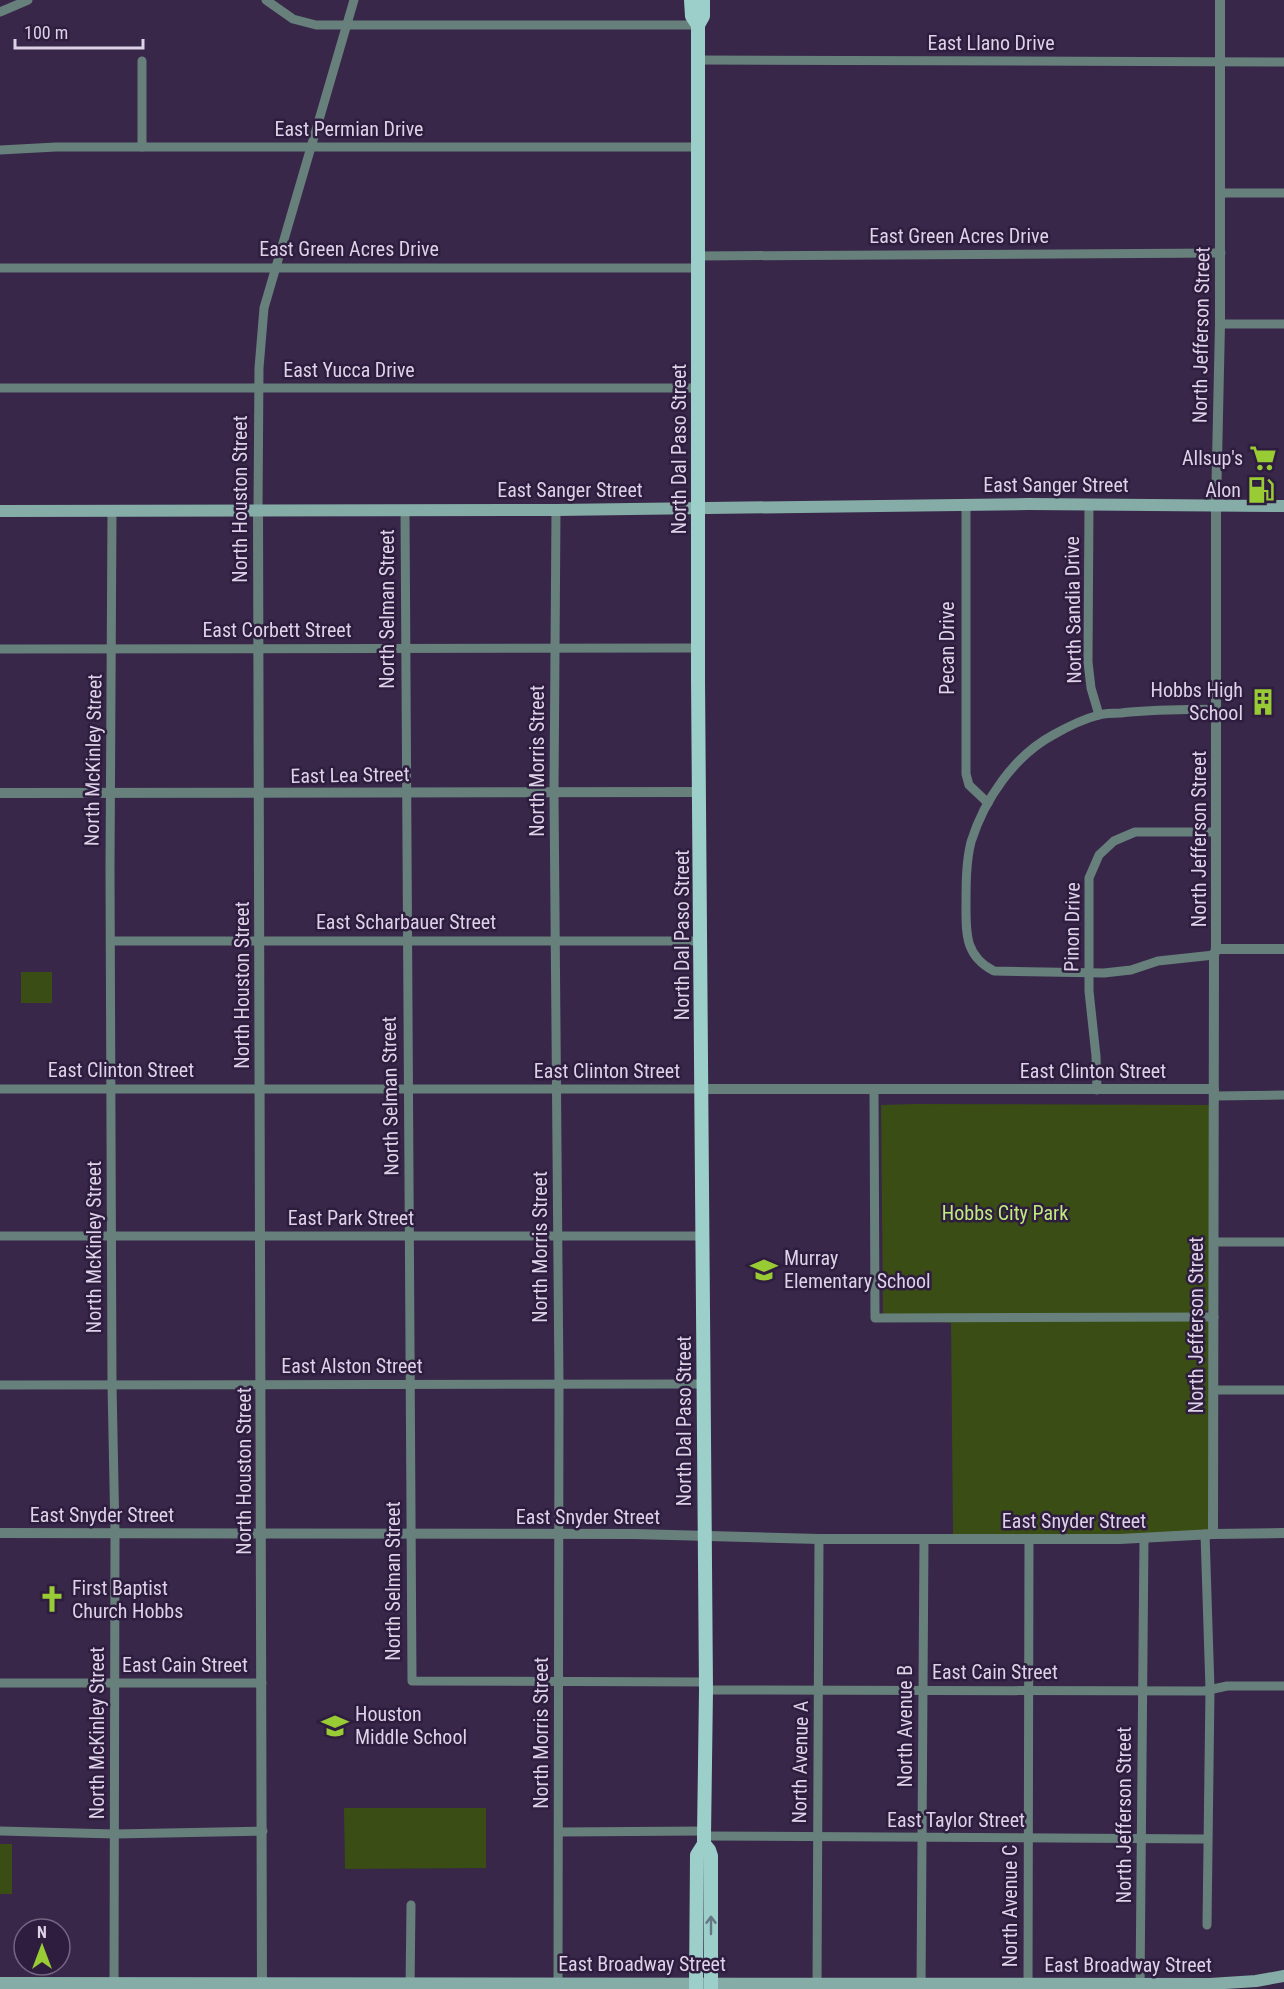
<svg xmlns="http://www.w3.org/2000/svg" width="1284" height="1989" font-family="'Roboto Condensed',sans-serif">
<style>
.green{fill:#394d14}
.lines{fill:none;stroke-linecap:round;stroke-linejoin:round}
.minor{stroke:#67807c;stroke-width:9}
.tertiary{stroke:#67807c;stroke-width:10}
.secondary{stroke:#85aca7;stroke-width:12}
.primary{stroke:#9ccfc9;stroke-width:14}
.oneway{stroke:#657684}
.labels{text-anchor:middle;stroke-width:5;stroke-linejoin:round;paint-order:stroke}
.street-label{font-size:20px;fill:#ddd2e8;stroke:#2e1d3e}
.poi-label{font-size:20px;fill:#ddd2e8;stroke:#2e1d3e;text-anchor:end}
.park-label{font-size:20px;fill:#bfea7c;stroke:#2e1d3e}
</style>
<rect width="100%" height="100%" fill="#382749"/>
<g class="green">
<rect x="21" y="972" width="31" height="31"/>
<path d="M915 1104 1209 1105 1214 1308 1202 1313 1211 1314 1212 1531 1110 1535 953 1534 951 1323 883 1316 881 1105Z"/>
<path d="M344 1808H486V1868L345 1869Z"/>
<rect x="0" y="1844" width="12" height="50"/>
</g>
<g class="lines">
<g class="minor">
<path d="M266 0 293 19 316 25H698"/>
<path d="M0 12 28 0"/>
<path d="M698 60 1284 62"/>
<path d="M142 147V61"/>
<path d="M0 150 56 147H699"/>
<path d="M1221 193H1284"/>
<path d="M698 256 1221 253"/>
<path d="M0 268H698"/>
<path d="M1220 324H1284"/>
<path d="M0 388H699"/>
<path d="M1089 504 1088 662 1091 688 1099 715"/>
<path d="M966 505V774L969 785 988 803"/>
<path d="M258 510 259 368 264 308 354 0"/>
<path d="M405 510 412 1681 706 1682"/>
<path d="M556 510 554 793 559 1385 558 1989"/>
<path d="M112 511 110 869 112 1385 115 1534 114 1987"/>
<path d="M0 649 698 648"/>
<path d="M111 941H702"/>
<path d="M1214 955 1158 961 1131 970 1104 973 994 971C965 956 966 934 966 905 966 884 966 862 971 842 984 800 1014 756 1053 735 1067 727 1083 719 1099 715 1106 713 1114 713 1121 713 1153 709 1185 710 1217 709"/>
<path d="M0 1089H702"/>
<path d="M874 1089 875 1318 1214 1317"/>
<path d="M1097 1090 1096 1056 1089 991V878L1099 855 1114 841 1135 832H1216"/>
<path d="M1214 1096 1284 1095"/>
<path d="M0 1236H703"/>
<path d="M1214 1242H1284"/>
<path d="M0 1385 704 1384"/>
<path d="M1214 1390H1284"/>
<path d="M1205 1534 1210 1689 1207 1925"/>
<path d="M0 1683H262"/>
<path d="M706 1690 1204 1691 1227 1686H1284"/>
<path d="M0 1831 115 1834 263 1831"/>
<path d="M559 1832 704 1831"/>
<path d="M704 1836 1207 1839"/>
<path d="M410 1989 411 1905"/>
<path d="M817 1989 819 1539"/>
<path d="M921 1989 924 1539"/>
<path d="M1028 1989 1029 1539"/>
<path d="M1140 1989 1144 1538"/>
</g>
<g class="tertiary">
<path d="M258 510 262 1989"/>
<path d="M0 793 700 792"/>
<path d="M1216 949H1284"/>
<path d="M702 1089H1214"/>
<path d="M0 1533 634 1534 819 1539H1120L1213 1534 1284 1533"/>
<path d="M1213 1534 1214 955 1216 949V506L1220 324V0"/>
</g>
<g class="secondary">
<path d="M0 511 556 510 1028 504 1284 506"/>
<path d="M0 1983 1210 1984 1256 1981 1284 1976"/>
</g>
<g class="primary">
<path d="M691 0 692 16 698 25"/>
<path d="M704 1844 709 1850 711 1856V1989"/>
<path d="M696 1989 697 1855 704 1844V1836L706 1690 698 680V25L703 16V0"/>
</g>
</g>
<defs><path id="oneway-shaft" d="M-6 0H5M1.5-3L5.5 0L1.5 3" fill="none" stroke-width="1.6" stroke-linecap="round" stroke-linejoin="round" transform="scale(1.5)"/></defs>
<use class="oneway" href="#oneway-shaft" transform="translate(711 1925) rotate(-90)"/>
<defs>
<symbol id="supermarket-bare" viewBox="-9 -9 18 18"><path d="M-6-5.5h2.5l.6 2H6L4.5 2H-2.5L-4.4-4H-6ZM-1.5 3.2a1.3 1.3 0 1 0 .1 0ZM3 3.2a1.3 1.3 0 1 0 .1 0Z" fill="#99cb35" stroke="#2e1d3e" stroke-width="2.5" paint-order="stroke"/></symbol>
<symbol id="fuel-bare" viewBox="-9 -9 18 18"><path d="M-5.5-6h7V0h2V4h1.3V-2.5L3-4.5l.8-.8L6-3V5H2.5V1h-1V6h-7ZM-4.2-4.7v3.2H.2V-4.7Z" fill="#99cb35" stroke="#2e1d3e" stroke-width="2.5" paint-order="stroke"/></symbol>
<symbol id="building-bare" viewBox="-9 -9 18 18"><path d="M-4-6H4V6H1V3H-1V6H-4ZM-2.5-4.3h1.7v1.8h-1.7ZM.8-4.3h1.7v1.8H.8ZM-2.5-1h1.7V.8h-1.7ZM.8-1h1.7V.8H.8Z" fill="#99cb35" stroke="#2e1d3e" stroke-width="2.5" paint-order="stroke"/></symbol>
<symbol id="school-bare" viewBox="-9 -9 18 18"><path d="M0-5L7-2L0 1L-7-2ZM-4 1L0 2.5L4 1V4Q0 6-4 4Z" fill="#99cb35" stroke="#2e1d3e" stroke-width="2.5" paint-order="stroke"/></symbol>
<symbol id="church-bare" viewBox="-9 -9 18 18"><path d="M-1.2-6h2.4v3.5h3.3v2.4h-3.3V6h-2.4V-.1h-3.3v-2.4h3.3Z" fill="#99cb35" stroke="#2e1d3e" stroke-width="2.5" paint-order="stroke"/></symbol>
</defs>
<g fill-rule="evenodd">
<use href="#supermarket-bare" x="1244" y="439" width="38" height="38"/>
<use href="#fuel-bare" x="1242" y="471" width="38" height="38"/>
<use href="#building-bare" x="1244" y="683" width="38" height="38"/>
<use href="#school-bare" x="745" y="1251" width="38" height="38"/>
<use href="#church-bare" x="33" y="1580" width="38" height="38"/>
<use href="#school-bare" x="316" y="1707" width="38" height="38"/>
</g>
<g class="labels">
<g class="street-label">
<text x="991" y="50">East Llano Drive</text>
<text x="349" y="136">East Permian Drive</text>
<text x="959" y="243">East Green Acres Drive</text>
<text x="349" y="256">East Green Acres Drive</text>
<text transform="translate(1201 335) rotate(-89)" y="7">North Jefferson Street</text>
<text x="349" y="377">East Yucca Drive</text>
<text transform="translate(679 449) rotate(-90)" y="7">North Dal Paso Street</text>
<text x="1056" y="492">East Sanger Street</text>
<text x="570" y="497">East Sanger Street</text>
<text transform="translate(240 499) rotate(-90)" y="7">North Houston Street</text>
<text transform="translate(387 609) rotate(-90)" y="7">North Selman Street</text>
<text transform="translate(1073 610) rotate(-91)" y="7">North Sandia Drive</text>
<text x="277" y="637">East Corbett Street</text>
<text transform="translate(947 648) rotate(-90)" y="7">Pecan Drive</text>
<text transform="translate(93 760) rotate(-89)" y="7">North McKinley Street</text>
<text transform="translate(537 761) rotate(-90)" y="7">North Morris Street</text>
<text transform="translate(350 775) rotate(-1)" y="7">East Lea Street</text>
<text transform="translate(1199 839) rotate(-90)" y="7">North Jefferson Street</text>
<text x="406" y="929">East Scharbauer Street</text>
<text transform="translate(1072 927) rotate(-89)" y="7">Pinon Drive</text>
<text transform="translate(682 935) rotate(-90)" y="7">North Dal Paso Street</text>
<text transform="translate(242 985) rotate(-90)" y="7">North Houston Street</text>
<text x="121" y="1077">East Clinton Street</text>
<text x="607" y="1078">East Clinton Street</text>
<text x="1093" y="1078">East Clinton Street</text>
<text transform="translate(390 1096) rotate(-91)" y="7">North Selman Street</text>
<text x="351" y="1225">East Park Street</text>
<text transform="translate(94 1247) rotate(-90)" y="7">North McKinley Street</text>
<text transform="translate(540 1247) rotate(-90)" y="7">North Morris Street</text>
<text transform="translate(1196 1325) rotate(-90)" y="7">North Jefferson Street</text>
<text x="352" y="1373">East Alston Street</text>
<text transform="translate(684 1421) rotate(-90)" y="7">North Dal Paso Street</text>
<text transform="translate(244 1471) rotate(-90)" y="7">North Houston Street</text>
<text x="102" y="1522">East Snyder Street</text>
<text x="588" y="1524">East Snyder Street</text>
<text x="1074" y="1528">East Snyder Street</text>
<text transform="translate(393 1581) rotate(-90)" y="7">North Selman Street</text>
<text x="185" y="1672">East Cain Street</text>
<text x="995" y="1679">East Cain Street</text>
<text transform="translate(905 1726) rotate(-90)" y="7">North Avenue B</text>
<text transform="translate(97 1733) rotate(-90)" y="7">North McKinley Street</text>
<text transform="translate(541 1733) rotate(-90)" y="7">North Morris Street</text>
<text transform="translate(800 1762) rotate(-89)" y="7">North Avenue A</text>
<text transform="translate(1124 1815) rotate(-90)" y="7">North Jefferson Street</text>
<text x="956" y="1827">East Taylor Street</text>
<text transform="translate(1010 1906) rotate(-90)" y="7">North Avenue C</text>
<text x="642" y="1971">East Broadway Street</text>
<text x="1128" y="1972">East Broadway Street</text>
</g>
<g class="poi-label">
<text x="1243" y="465">Allsup's</text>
<text x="1241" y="497">Alon</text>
<text x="1243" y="697">Hobbs High<tspan x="1243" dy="23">School</tspan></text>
<text x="784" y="1265" text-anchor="start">Murray<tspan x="784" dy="23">Elementary School</tspan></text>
<text x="72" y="1595" text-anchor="start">First Baptist<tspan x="72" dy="23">Church Hobbs</tspan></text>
<text x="355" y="1721" text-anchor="start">Houston<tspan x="355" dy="23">Middle School</tspan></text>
</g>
<g class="park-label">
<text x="1005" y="1220">Hobbs City Park</text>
</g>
</g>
<g transform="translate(42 1947)"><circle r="28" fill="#2e1d3e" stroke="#746582" stroke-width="1.5"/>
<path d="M0-4.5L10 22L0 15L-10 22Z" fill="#99cb35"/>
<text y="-9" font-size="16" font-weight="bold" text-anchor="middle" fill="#ddd2e8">N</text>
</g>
<path d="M15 39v9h128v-9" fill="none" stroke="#ddd2e8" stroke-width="3"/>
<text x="24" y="39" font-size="18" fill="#ddd2e8" stroke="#2e1d3e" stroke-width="4.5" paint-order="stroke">100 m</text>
</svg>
